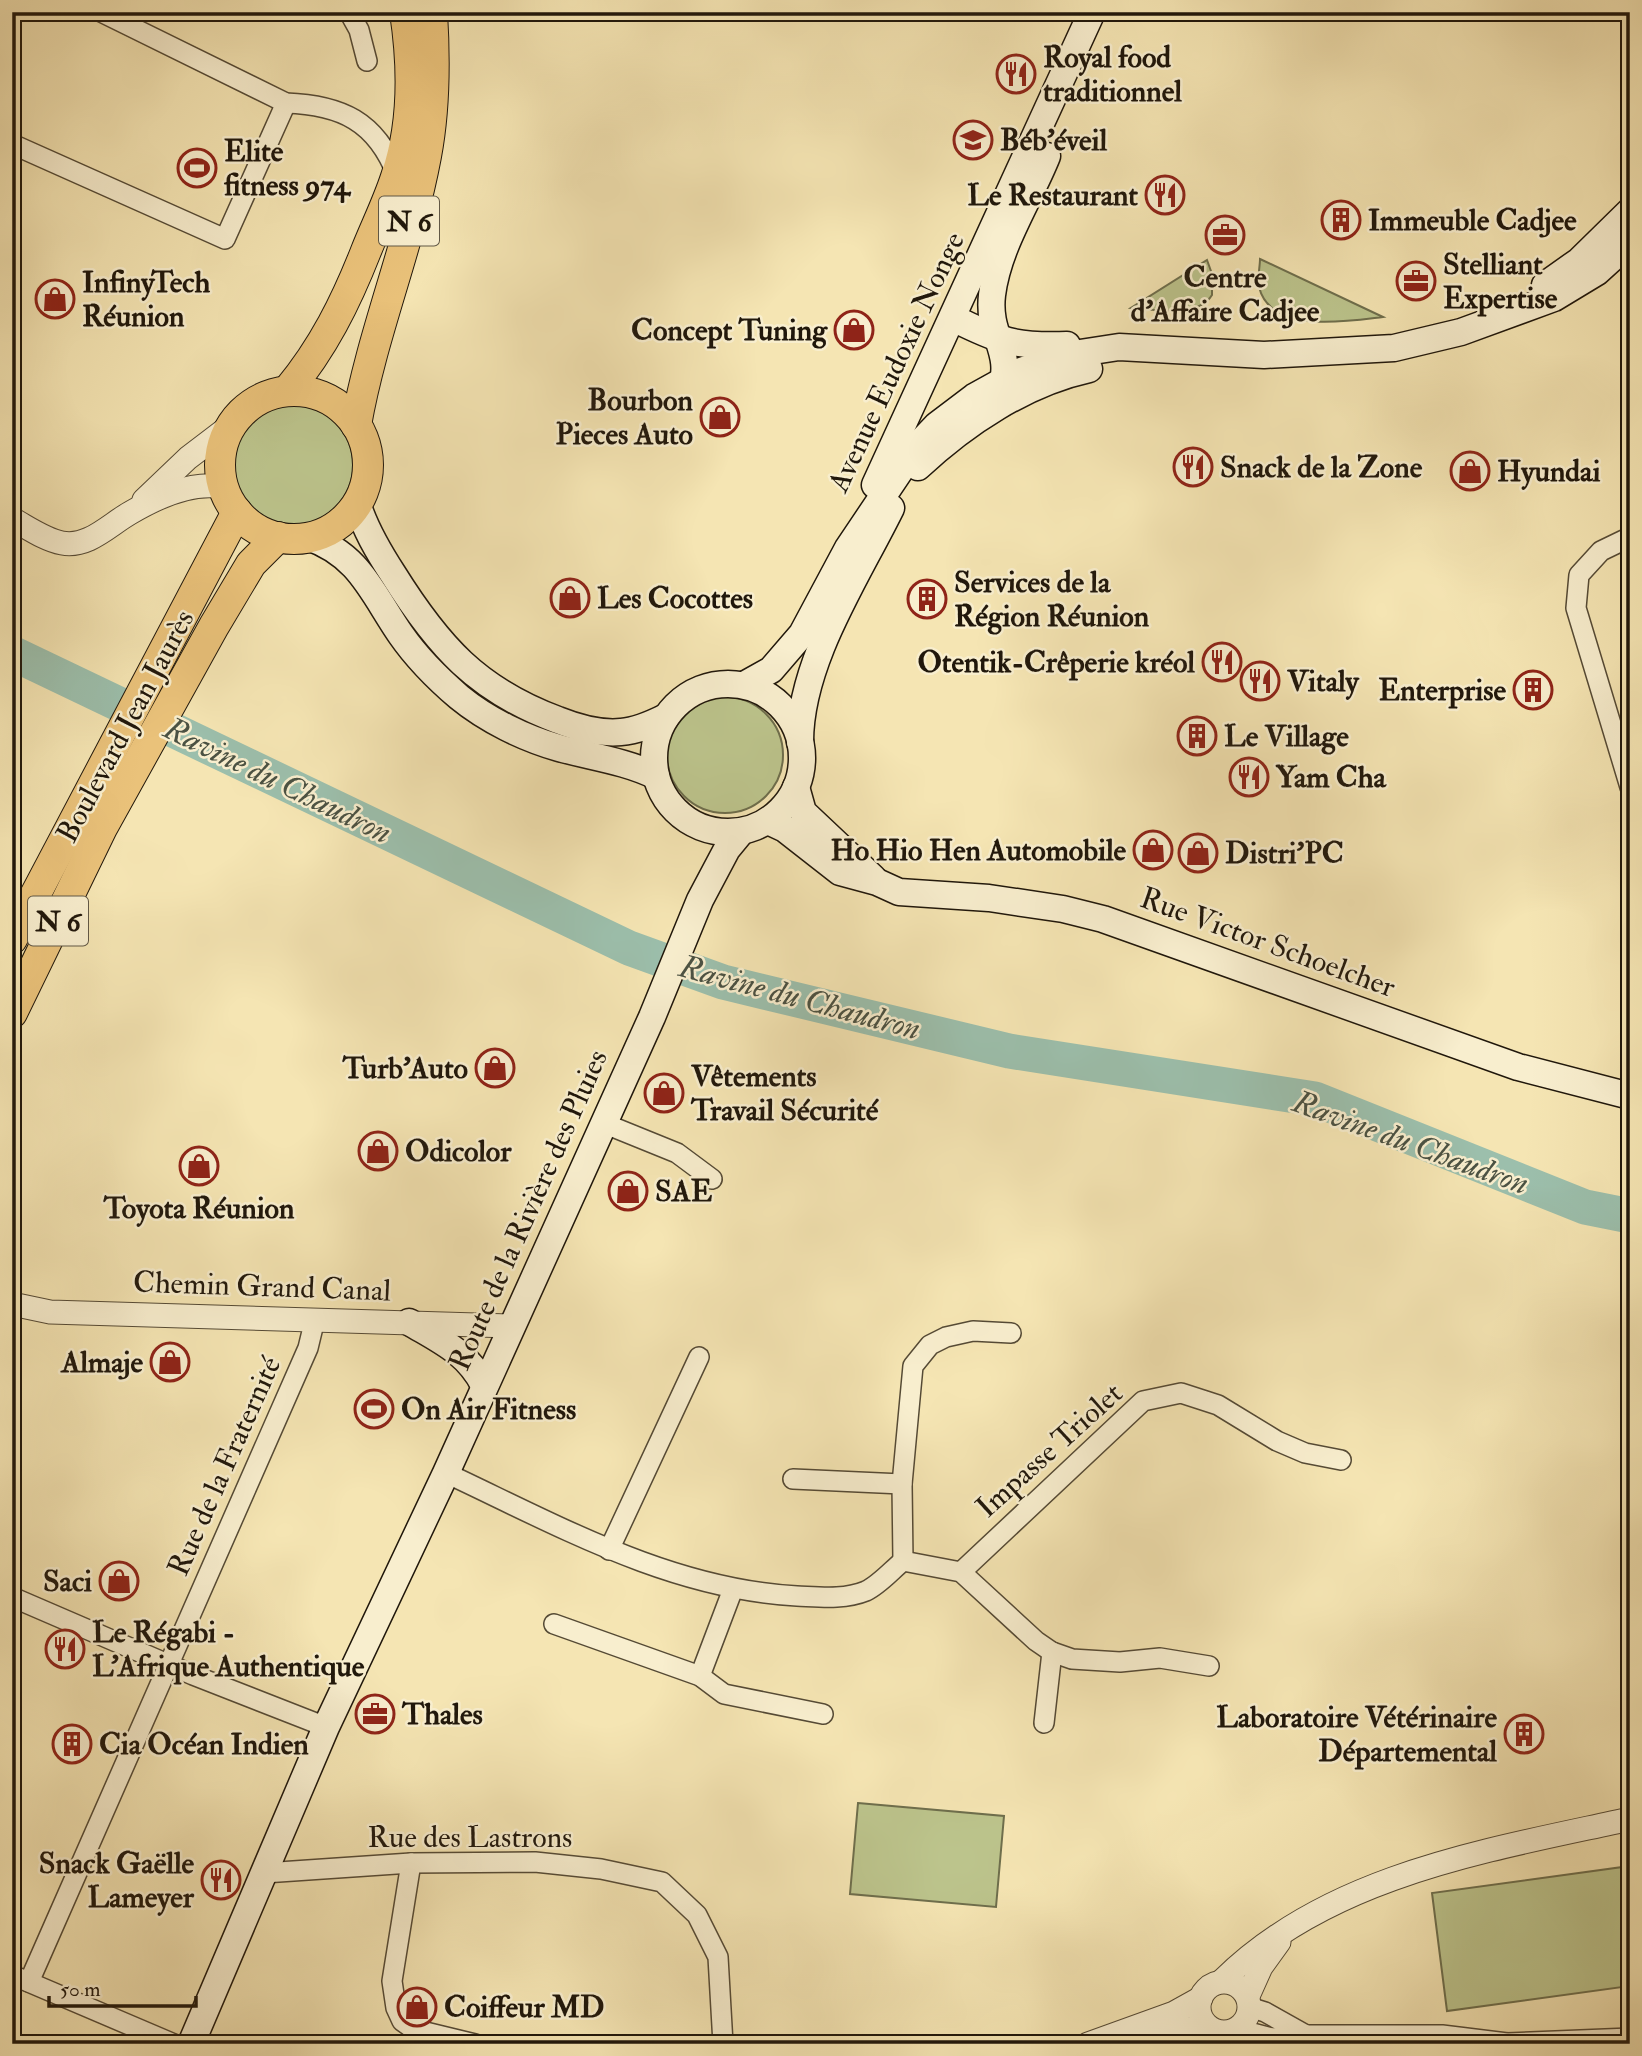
<svg xmlns="http://www.w3.org/2000/svg" width="1642" height="2056" font-family="'IM FELL Double Pica',serif">
<style>
.green{fill:#bcc48c;stroke:#6e6e4c;stroke-width:2}
.lines{fill:none;stroke-linecap:round;stroke-linejoin:round}
.river{stroke:#9cbfac;stroke-width:35}
.minor-casing{stroke:#554a35;stroke-width:22}
.tertiary-casing{stroke:#554a35;stroke-width:25}
.secondary-casing{stroke:#20170b;stroke-width:29}
.primary-casing{stroke:#20170b;stroke-width:32}
.minor{stroke:#f8eece;stroke-width:19}
.tertiary{stroke:#f8eece;stroke-width:23}
.secondary{stroke:#f8eece;stroke-width:26}
.primary{stroke:#eac27a;stroke-width:30}
.labels{text-anchor:middle;stroke-width:5;stroke-linejoin:round;paint-order:stroke}
.shield{fill:#f8eece;stroke:#615846;stroke-width:2}
.shield-label{font-size:28px;font-weight:bold;fill:#20170b}
.poi-label{font-size:30px;font-weight:bold;fill:#20170b;stroke:#f8eece;text-anchor:start}
.street-label{font-size:30px;fill:#20170b;stroke:#f8eece}
.water-label{font-size:32px;font-style:italic;fill:#4b5243;stroke:#f8eece}
</style>
<rect width="100%" height="100%" fill="#f5e5b3"/>
<filter id="stains"><feTurbulence type="fractalNoise" baseFrequency=".00286" numOctaves="4"/><feColorMatrix values="0 0 0 0 .2 0 0 0 0 .09 0 0 0 0 .02 0 0 0 .5 -.17"/></filter>
<radialGradient id="worn" r=".72"><stop offset=".6" stop-color="#630" stop-opacity="0"/><stop offset="1" stop-color="#630" stop-opacity=".3"/></radialGradient>
<g class="green">
<path d="M1260 259 1383 317C1349 321 1271 335 1259 287 1257 279 1260 267 1260 259Z"/>
<path d="M1207 260 1212 274V295C1197 319 1156 309 1131 308Z"/>
<circle cx="293" cy="465" r="60"/>
<circle cx="725" cy="755" r="58"/>
<path d="M858 1803 1004 1816 996 1907 850 1894Z"/>
<path d="M1630 1866V1986L1447 2011 1432 1893Z"/>
</g>
<g class="lines">
<path class="river" d="M12 653 629 948 723 982 1009 1051 1315 1099 1585 1207 1630 1216"/>
<defs>
<g id="minor">
<path d="M101 12 286 103C341 105 376 121 397 175"/>
<path d="M349 12 359 30 367 61"/>
<path d="M12 144 225 239 286 103"/>
<path d="M1630 537 1601 551 1579 575 1576 608 1630 787"/>
<path d="M603 1123 677 1153 712 1179"/>
<path d="M446 1473C559 1526 670 1589 797 1596 820 1597 844 1600 866 1591 879 1585 892 1570 903 1561"/>
<path d="M793 1479 902 1484"/>
<path d="M609 1550 699 1357"/>
<path d="M903 1561 961 1572 1036 1641 1052 1652 1072 1659 1120 1662 1160 1658 1209 1666"/>
<path d="M903 1561 902 1484 913 1366 930 1345 946 1337 973 1331 1011 1333"/>
<path d="M961 1572 1143 1401 1181 1393 1218 1405 1277 1441 1305 1453 1341 1460"/>
<path d="M12 1597 193 1675 326 1727"/>
<path d="M554 1624 700 1676 724 1694 823 1714"/>
<path d="M700 1676 733 1589"/>
<path d="M1044 1723 1052 1652"/>
<path d="M411 1863 392 1981 396 2008 402 2021 413 2029 475 2044"/>
<path d="M264 1873 411 1863 535 1862 601 1869 662 1882 697 1915 718 1957 723 2044"/>
<path d="M12 1975 174 2044"/>
<path d="M29 1982 308 1348 315 1319"/>
<path d="M1249 2007 1265 2012 1306 2035"/>
<path d="M1237 2029 1272 2038 1306 2035H1442L1507 2043 1630 2038"/>
</g>
<g id="tertiary">
<path d="M144 500 188 458 230 426"/>
<path d="M12 519C27 527 45 540 62 543 88 548 109 525 130 513 157 497 192 481 223 487"/>
<path d="M12 1304 50 1312 511 1326"/>
<path d="M1223 1980C1329 1875 1489 1850 1630 1819"/>
<circle cx="1224" cy="2007" r="25"/>
<path d="M1248 1996 1261 1967 1279 1942"/>
<path d="M1088 2044 1174 2013 1201 1998"/>
<path d="M1137 2044 1177 2031 1207 2027"/>
</g>
<g id="secondary">
<path d="M1545 285 1579 261 1630 211"/>
<path d="M953 318C999 341 1015 347 1067 345"/>
<path d="M1000 393C1015 350 987 338 992 295 998 246 1029 201 1047 156"/>
<path d="M918 467C965 423 1025 383 1089 369"/>
<path d="M875 485 1092 12"/>
<path d="M357 503C365 529 378 551 393 574 438 646 477 690 558 720 578 728 600 734 621 732 637 731 652 724 666 717"/>
<path d="M308 537C360 555 372 593 401 635 417 658 438 679 459 697 487 720 524 738 559 748 592 757 625 761 656 776"/>
<circle cx="728" cy="758" r="74"/>
<path d="M744 685 771 670 802 634 848 548 916 447 937 425 974 397 1021 371 1067 355 1119 347 1264 355 1394 348 1461 332 1554 298 1597 272 1630 242"/>
<path d="M800 742C800 662 856 579 891 508"/>
<path d="M796 787 803 812 873 878"/>
<path d="M768 821 785 829 840 872 877 882 899 892 989 898 1063 909 1103 919 1518 1067 1630 1096"/>
<path d="M409 1322C441 1341 467 1352 484 1385"/>
<path d="M191 2044 326 1727 446 1473 652 1017 700 900 727 849 741 832"/>
</g>
<g id="primary">
<path d="M288 390C323 348 346 302 366 251 376 226 388 202 396 177 414 125 413 65 405 12"/>
<circle cx="294" cy="465" r="74"/>
<path d="M356 425C372 334 409 247 426 156 435 109 435 60 432 12"/>
<path d="M12 939 237 512"/>
<path d="M12 1013 102 828 214 626 251 564 278 537"/>
</g>
</defs>
<use href="#minor" class="minor-casing"/>
<use href="#tertiary" class="tertiary-casing"/>
<use href="#secondary" class="secondary-casing"/>
<use href="#primary" class="primary-casing"/>
<use href="#minor" class="minor"/>
<use href="#tertiary" class="tertiary"/>
<use href="#secondary" class="secondary"/>
<use href="#primary" class="primary"/>
</g>
<defs>
<symbol id="restaurant-ring" viewBox="-11 -11 22 22"><circle r="9.5" fill="#f8eece" stroke="#8f2418" stroke-width="1.5"/><path d="M-5-6h1v4h1v-4h1v4h1v-4h1v5L-1.5 .5V6h-2V.5L-5-1ZM5-6V6H3V1.5H1.5Q1.5-4 5-6Z" fill="#8f2418"/></symbol>
<symbol id="school-ring" viewBox="-11 -11 22 22"><circle r="9.5" fill="#f8eece" stroke="#8f2418" stroke-width="1.5"/><path d="M0-5L7-2L0 1L-7-2ZM-4 1L0 2.5L4 1V4Q0 6-4 4Z" fill="#8f2418"/></symbol>
<symbol id="stadium-ring" viewBox="-11 -11 22 22"><circle r="9.5" fill="#f8eece" stroke="#8f2418" stroke-width="1.5"/><path d="M0-5a6.5 5 0 1 0 0 10a6.5 5 0 1 0 0-10ZM-3.5-1.8h7v3.6h-7Z" fill="#8f2418"/></symbol>
<symbol id="building-ring" viewBox="-11 -11 22 22"><circle r="9.5" fill="#f8eece" stroke="#8f2418" stroke-width="1.5"/><path d="M-4-6H4V6H1V3H-1V6H-4ZM-2.5-4.3h1.7v1.8h-1.7ZM.8-4.3h1.7v1.8H.8ZM-2.5-1h1.7V.8h-1.7ZM.8-1h1.7V.8H.8Z" fill="#8f2418"/></symbol>
<symbol id="office-ring" viewBox="-11 -11 22 22"><circle r="9.5" fill="#f8eece" stroke="#8f2418" stroke-width="1.5"/><path d="M-6-3h4V-5.5h4V-3h4V5H-6ZM-1-4.5V-3h2v-1.5ZM-6 0V1H6V0Z" fill="#8f2418"/></symbol>
<symbol id="shop-ring" viewBox="-11 -11 22 22"><circle r="9.5" fill="#f8eece" stroke="#8f2418" stroke-width="1.5"/><path d="M-5-2.5h2.3a2.7 3.5 0 0 1 5.4 0H5L5.5 6h-11ZM-1.5-2.5h3a1.5 2.3 0 0 0-3 0Z" fill="#8f2418"/></symbol>
</defs>
<g fill-rule="evenodd">
<use href="#restaurant-ring" x="994" y="52" width="44" height="44"/>
<use href="#school-ring" x="951" y="118" width="44" height="44"/>
<use href="#stadium-ring" x="175" y="146" width="44" height="44"/>
<use href="#restaurant-ring" x="1143" y="173" width="44" height="44"/>
<use href="#building-ring" x="1319" y="198" width="44" height="44"/>
<use href="#office-ring" x="1203" y="213" width="44" height="44"/>
<use href="#office-ring" x="1394" y="259" width="44" height="44"/>
<use href="#shop-ring" x="33" y="277" width="44" height="44"/>
<use href="#shop-ring" x="832" y="308" width="44" height="44"/>
<use href="#shop-ring" x="698" y="395" width="44" height="44"/>
<use href="#restaurant-ring" x="1171" y="445" width="44" height="44"/>
<use href="#shop-ring" x="1448" y="449" width="44" height="44"/>
<use href="#shop-ring" x="548" y="576" width="44" height="44"/>
<use href="#building-ring" x="905" y="577" width="44" height="44"/>
<use href="#restaurant-ring" x="1200" y="640" width="44" height="44"/>
<use href="#restaurant-ring" x="1238" y="659" width="44" height="44"/>
<use href="#building-ring" x="1511" y="668" width="44" height="44"/>
<use href="#building-ring" x="1175" y="714" width="44" height="44"/>
<use href="#restaurant-ring" x="1227" y="755" width="44" height="44"/>
<use href="#shop-ring" x="1131" y="828" width="44" height="44"/>
<use href="#shop-ring" x="1176" y="831" width="44" height="44"/>
<use href="#shop-ring" x="473" y="1046" width="44" height="44"/>
<use href="#shop-ring" x="642" y="1071" width="44" height="44"/>
<use href="#shop-ring" x="356" y="1129" width="44" height="44"/>
<use href="#shop-ring" x="177" y="1144" width="44" height="44"/>
<use href="#shop-ring" x="606" y="1169" width="44" height="44"/>
<use href="#shop-ring" x="148" y="1340" width="44" height="44"/>
<use href="#stadium-ring" x="352" y="1387" width="44" height="44"/>
<use href="#shop-ring" x="97" y="1559" width="44" height="44"/>
<use href="#restaurant-ring" x="43" y="1627" width="44" height="44"/>
<use href="#office-ring" x="353" y="1692" width="44" height="44"/>
<use href="#building-ring" x="1502" y="1712" width="44" height="44"/>
<use href="#building-ring" x="50" y="1722" width="44" height="44"/>
<use href="#restaurant-ring" x="199" y="1858" width="44" height="44"/>
<use href="#shop-ring" x="395" y="1985" width="44" height="44"/>
</g>
<g class="labels">
<g class="shield">
<rect x="379" y="196.5" width="60" height="49" rx="5"/>
<rect x="28" y="896.5" width="60" height="49" rx="5"/>
</g>
<g class="shield-label">
<text x="409" y="231">N 6</text>
<text x="58" y="931">N 6</text>
</g>
<g class="poi-label">
<text x="1043" y="67">Royal food<tspan x="1043" dy="34">traditionnel</tspan></text>
<text x="1000" y="150">Béb'éveil</text>
<text x="224" y="161">Elite<tspan x="224" dy="34">fitness 974</tspan></text>
<text x="1138" y="205" text-anchor="end">Le Restaurant</text>
<text x="1368" y="230">Immeuble Cadjee</text>
<text x="1443" y="274">Stelliant<tspan x="1443" dy="34">Expertise</tspan></text>
<text x="1225" y="287" text-anchor="middle">Centre<tspan x="1225" dy="34">d'Affaire Cadjee</tspan></text>
<text x="82" y="292">InfinyTech<tspan x="82" dy="34">Réunion</tspan></text>
<text x="827" y="340" text-anchor="end">Concept Tuning</text>
<text x="693" y="410" text-anchor="end">Bourbon<tspan x="693" dy="34">Pieces Auto</tspan></text>
<text x="1220" y="477">Snack de la Zone</text>
<text x="1497" y="481">Hyundai</text>
<text x="954" y="592">Services de la<tspan x="954" dy="34">Région Réunion</tspan></text>
<text x="597" y="608">Les Cocottes</text>
<text x="1195" y="672" text-anchor="end">Otentik-Crêperie kréol</text>
<text x="1287" y="691">Vitaly</text>
<text x="1506" y="700" text-anchor="end">Enterprise</text>
<text x="1224" y="746">Le Village</text>
<text x="1276" y="787">Yam Cha</text>
<text x="1126" y="860" text-anchor="end">Ho Hio Hen Automobile</text>
<text x="1225" y="863">Distri'PC</text>
<text x="468" y="1078" text-anchor="end">Turb'Auto</text>
<text x="691" y="1086">Vêtements<tspan x="691" dy="34">Travail Sécurité</tspan></text>
<text x="405" y="1161">Odicolor</text>
<text x="655" y="1201">SAE</text>
<text x="199" y="1218" text-anchor="middle">Toyota Réunion</text>
<text x="143" y="1372" text-anchor="end">Almaje</text>
<text x="401" y="1419">On Air Fitness</text>
<text x="92" y="1591" text-anchor="end">Saci</text>
<text x="92" y="1642">Le Régabi -<tspan x="92" dy="34">L'Afrique Authentique</tspan></text>
<text x="402" y="1724">Thales</text>
<text x="1497" y="1727" text-anchor="end">Laboratoire Vétérinaire<tspan x="1497" dy="34">Départemental</tspan></text>
<text x="99" y="1754">Cia Océan Indien</text>
<text x="194" y="1873" text-anchor="end">Snack Gaëlle<tspan x="194" dy="34">Lameyer</tspan></text>
<text x="444" y="2017">Coiffeur MD</text>
</g>
<g class="street-label">
<text transform="translate(896 362) rotate(-65)" y="10">Avenue Eudoxie Nonge</text>
<text transform="translate(125 726) rotate(-62)" y="10">Boulevard Jean Jaurès</text>
<text transform="translate(1268 942) rotate(20)" y="10">Rue Victor Schoelcher</text>
<text transform="translate(528 1210) rotate(-66)" y="10">Route de la Rivière des Pluies</text>
<text transform="translate(262 1286) rotate(2)" y="10">Chemin Grand Canal</text>
<text transform="translate(1049 1450) rotate(-42)" y="10">Impasse Triolet</text>
<text transform="translate(224 1466) rotate(-66)" y="10">Rue de la Fraternité</text>
<text x="470" y="1847">Rue des Lastrons</text>
</g>
<g class="water-label">
<text transform="translate(278 780) rotate(26)" y="11">Ravine du Chaudron</text>
<text transform="translate(800 997) rotate(15)" y="11">Ravine du Chaudron</text>
<text transform="translate(1411 1142) rotate(20)" y="11">Ravine du Chaudron</text>
</g>
</g>
<rect width="1642" height="2056" fill="none" stroke="#f5e5b3" stroke-width="42"/>
<rect x="14" y="14" width="1614" height="2028" fill="none" stroke="#20170b" stroke-width="3.5"/>
<rect x="21" y="21" width="1600" height="2014" fill="none" stroke="#20170b" stroke-width="2"/>
<path d="M49 1996v10h147v-10" fill="none" stroke="#20170b" stroke-width="3.5"/>
<text x="60" y="1996" font-size="21" fill="#20170b" stroke="#f8eece" stroke-width="5" paint-order="stroke">50 m</text>
<rect width="100%" height="100%" filter="url(#stains)"/>
<rect width="100%" height="100%" fill="url(#worn)"/>
</svg>
